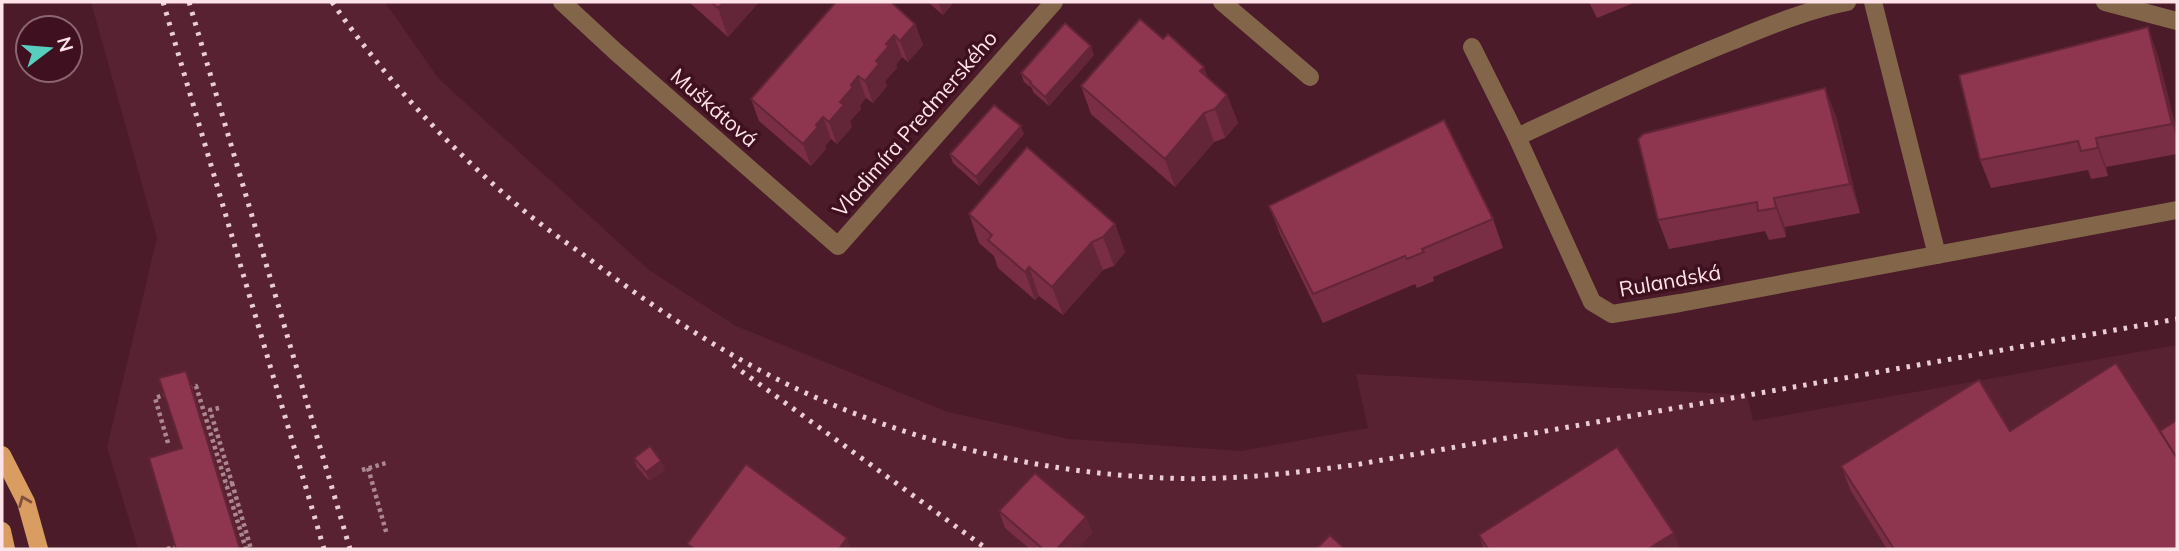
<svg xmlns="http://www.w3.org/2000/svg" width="2179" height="551" font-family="Mulish,sans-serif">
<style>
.built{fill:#592233}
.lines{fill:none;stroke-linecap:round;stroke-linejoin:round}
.path{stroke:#ab8790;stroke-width:4.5;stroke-dasharray:3.5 3.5;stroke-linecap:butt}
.minor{stroke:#83664a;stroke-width:18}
.major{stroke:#d99c61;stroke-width:18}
.rail{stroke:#eaced4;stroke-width:5;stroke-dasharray:3.5 7;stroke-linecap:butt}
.wall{fill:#7a2e45}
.shaded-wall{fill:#632538}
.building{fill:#8e3550;stroke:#632538;stroke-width:2}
.oneway{stroke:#844f3d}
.labels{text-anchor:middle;stroke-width:7;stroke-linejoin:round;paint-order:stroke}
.street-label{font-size:21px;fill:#fee4e9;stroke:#3f101f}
</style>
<rect width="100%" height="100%" fill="#4b1b29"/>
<path class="built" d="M91 2H385L438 78 649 270 736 326 948 412 1069 439 1241 451 1368 428 1356 374 1747 395 1753 421 2177 345V549H138L107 447 157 238Z"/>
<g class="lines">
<g class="path">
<path d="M189 388 196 386 246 549"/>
<path d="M167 394 155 398 168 443"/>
<path d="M219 408 210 410 232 483 226 484"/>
<path d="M368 468 387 535"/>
<path d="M362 470 386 463"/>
<path d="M232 483 251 549"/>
<path d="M167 549 177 547"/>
</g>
<g class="minor">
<path d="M562 2 616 52 838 246 1054 2"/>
<path d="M1222 2 1310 77"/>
<path d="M1873 2 1937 255"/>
<path d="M2105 2 2177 21"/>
<path d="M1472 47 1517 137C1588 104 1659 70 1732 41 1769 26 1807 10 1847 2"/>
<path d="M1517 137 1592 302 1612 314 1680 303 2177 210"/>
</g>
<g class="major">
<path d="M2 455 26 502 39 549"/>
<path d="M2 531 6 549"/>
</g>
<g class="rail">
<path d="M163 2 324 549"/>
<path d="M189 2 350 549"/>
<path d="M332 2C384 77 446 145 516 204 539 224 564 241 588 258 643 300 701 339 763 372 885 436 1026 472 1164 478 1230 481 1295 473 1360 464L2177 319"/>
<path d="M733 365 987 549"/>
</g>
</g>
<g class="wall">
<path d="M689 2H759L728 37Z"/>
<path d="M928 2H954L943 15Z"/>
<path d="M1589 2H1636L1597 18Z"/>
<path d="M915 24 923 45 908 62 902 57 896 65 897 68 885 81 887 86 873 103 866 98 860 105 861 109 850 121 852 127 837 144 831 139 825 146 826 149 811 166 759 121 751 99Z"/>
<path d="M1094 55 1049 106 1033 92 1032 88 1024 82 1021 73Z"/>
<path d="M2158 56 2177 132V154L2106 167 2108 176 2091 179 2088 170 1991 188 1980 160Z"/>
<path d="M1208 78 1227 95 1238 123 1225 138 1214 142 1175 187 1091 114 1081 86Z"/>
<path d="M1836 116 1860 213 1785 227 1786 237 1769 240 1765 231 1669 249 1658 220Z"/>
<path d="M1024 134 979 186 953 163 950 154Z"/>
<path d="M1269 206 1493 219 1503 248 1433 277 1434 281 1417 288 1415 284 1323 323 1280 234Z"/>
<path d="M969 214 1115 224 1125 252 1114 266 1103 270 1063 315 1039 296 1035 300 998 268 994 256 979 243Z"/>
<path d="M2010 431 2177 549H1887L1851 491 1841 466Z"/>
<path d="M634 458 661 461 665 470 649 481 637 467Z"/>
<path d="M999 511 1086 517 1092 533 1077 549H1030L1005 528Z"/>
<path d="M1479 535 1488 549H1484Z"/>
</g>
<g class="shaded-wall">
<path d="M724 2H759L728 37 718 8Z"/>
<path d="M938 2H954L943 15Z"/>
<path d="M915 24 923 45 908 62 900 41Z"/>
<path d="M2148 27 2158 56 2177 132V138L2172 124Z"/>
<path d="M894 35 902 57 896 65 897 68 885 81 887 86 873 103 865 81 886 44Z"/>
<path d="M1091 46 1094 55 1049 106 1045 97Z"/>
<path d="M1204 67 1214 95 1200 71Z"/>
<path d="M858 76 866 98 860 105 861 109 850 121 852 127 837 144 829 122 840 102Z"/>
<path d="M1825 88 1836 116 1860 213 1850 184Z"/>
<path d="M1227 95 1238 123 1225 138 1215 109Z"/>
<path d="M1204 113 1214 142 1175 187 1165 159Z"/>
<path d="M823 117 831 139 825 146 826 149 811 166 803 144Z"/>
<path d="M1021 126 1024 134 979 186 976 177Z"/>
<path d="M2096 138 2106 167 2108 176 2098 148Z"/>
<path d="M1774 198 1785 227 1786 237 1776 208Z"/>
<path d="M1115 224 1125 252 1114 266 1103 237Z"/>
<path d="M1092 242 1103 270 1063 315 1052 287Z"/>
<path d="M1029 267 1039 296 1035 300 1025 272Z"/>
<path d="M186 371 194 392 241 549H240Z"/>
<path d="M661 461 665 470 649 481 646 472Z"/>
<path d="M1086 517 1092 533 1077 549H1057Z"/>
<path d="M1674 533 1680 549H1648Z"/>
<path d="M847 538 851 549H839Z"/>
</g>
<g class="building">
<path d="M711 2H724L718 8Z"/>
<path d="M836 2H891L915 24 900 41 894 35 886 44 889 46 876 61 879 64 865 81 858 76 851 85 853 87 840 102 844 105 829 122 823 117 816 125 818 127 803 144 751 99Z"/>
<path d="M1140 19 1163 39 1168 34 1204 67 1200 71 1227 95 1215 109 1204 113 1165 159 1081 86Z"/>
<path d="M1065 23 1091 46 1045 97 1030 83 1031 82 1021 73Z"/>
<path d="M2148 27 2172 124 2096 138 2098 148 2081 151 2078 141 1980 160 1959 75Z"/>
<path d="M1825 88 1850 184 1774 198 1776 208 1758 211 1757 202 1658 220 1638 139 1643 134Z"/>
<path d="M994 105 1021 126 976 177 950 154Z"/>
<path d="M1444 120 1493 219 1422 249 1424 252 1407 259 1405 256 1313 294 1269 206Z"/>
<path d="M1027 147 1115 224 1103 237 1092 242 1052 287 1029 267 1025 272 988 240 992 235 969 214Z"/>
<path d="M2116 363 2177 458V549H1894L1841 466 1979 380 2010 431Z"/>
<path d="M186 371 240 549H176L149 458 182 448 159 378Z"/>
<path d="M2177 420V458L2160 431Z"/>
<path d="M650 446 661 461 646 472 634 458Z"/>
<path d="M1617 447 1674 533 1648 549H1488L1479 535Z"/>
<path d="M746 464 847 538 839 549H695L687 544Z"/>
<path d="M1035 473 1086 517 1057 549H1043L999 511Z"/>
<path d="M1330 535 1345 549H1316Z"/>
</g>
<defs><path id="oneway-chevron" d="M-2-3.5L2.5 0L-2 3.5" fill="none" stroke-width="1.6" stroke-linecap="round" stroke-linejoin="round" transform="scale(1.75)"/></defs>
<use class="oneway" href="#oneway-chevron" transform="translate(24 501) rotate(-112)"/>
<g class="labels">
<g class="street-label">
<text transform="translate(714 108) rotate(41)" y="7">Muškátová</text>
<text transform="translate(915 124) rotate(-49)" y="7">Vladimíra Predmerského</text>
<text transform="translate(1670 281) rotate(-10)" y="7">Rulandská</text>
</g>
</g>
<rect width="2179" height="551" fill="none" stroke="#fee4e9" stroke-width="7"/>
<g transform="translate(49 49) rotate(74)"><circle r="33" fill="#3f101f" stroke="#8b6570" stroke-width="2"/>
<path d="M0-5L12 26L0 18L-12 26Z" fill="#58cebf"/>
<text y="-10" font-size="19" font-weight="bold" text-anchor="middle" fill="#fee4e9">N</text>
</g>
</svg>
